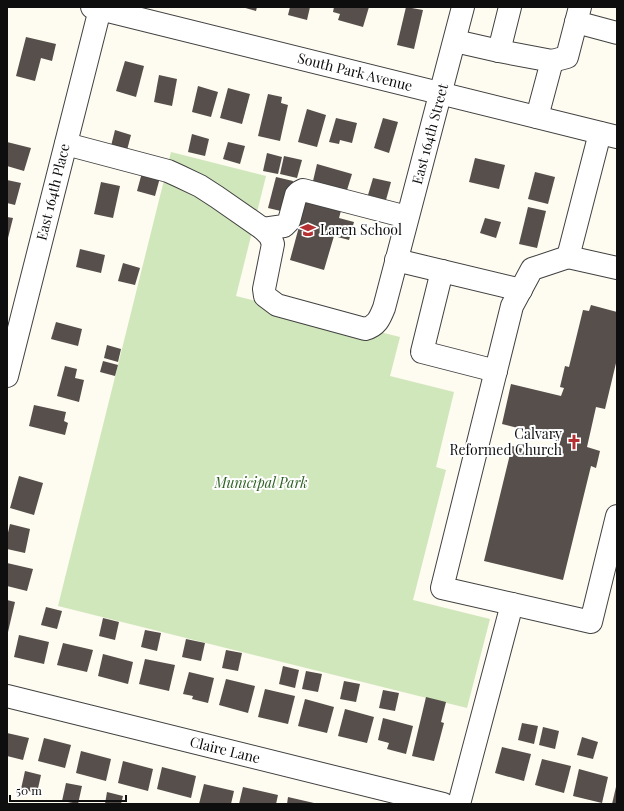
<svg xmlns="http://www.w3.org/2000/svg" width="624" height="811" font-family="'Playfair Display',serif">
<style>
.green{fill:#d0e6bb}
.building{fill:#564f4b}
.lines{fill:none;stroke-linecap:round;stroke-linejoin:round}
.minor-casing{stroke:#414141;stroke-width:24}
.minor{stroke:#fff;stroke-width:22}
.labels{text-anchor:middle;stroke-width:4;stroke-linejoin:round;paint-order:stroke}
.street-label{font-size:14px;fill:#0e0e0e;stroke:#fff}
.poi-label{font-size:14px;fill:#0e0e0e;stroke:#fff;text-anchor:start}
.park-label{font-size:14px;font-style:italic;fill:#2e6123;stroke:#fff}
</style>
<rect width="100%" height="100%" fill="#fefbf0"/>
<path class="green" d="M171 152 266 176 236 296 400 337 390 376 454 392 436 467 446 470 413 600 490 619 467 708 58 606Z"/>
<g class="building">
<path d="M242 7H257L256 11Z"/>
<path d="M290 7H310L307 20 288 15Z"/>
<path d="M334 7H369L363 27 338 20 340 14 333 12Z"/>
<path d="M406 7 423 10 414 49 397 45Z"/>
<path d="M26 37 56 44 52 61 41 58 35 81 16 76Z"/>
<path d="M125 61 144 66 136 97 116 91Z"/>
<path d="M159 75 177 79 172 106 154 102Z"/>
<path d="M198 86 218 92 211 117 192 112Z"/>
<path d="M228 88 250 94 242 124 220 118Z"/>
<path d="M268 94 282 97 281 103 288 105 280 141 258 136Z"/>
<path d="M307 109 326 115 317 147 298 142Z"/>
<path d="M336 118 357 123 352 143 340 140 339 144 329 142Z"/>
<path d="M383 118 398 122 389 153 374 148Z"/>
<path d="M115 130 131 135 127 150 111 146Z"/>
<path d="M192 134 209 139 205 156 188 152Z"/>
<path d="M7 142 31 148 24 171 7 166 8 156 7 155Z"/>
<path d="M228 142 245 146 240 164 223 159Z"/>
<path d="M267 153 282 157 278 174 263 171Z"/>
<path d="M284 156 302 160 297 178 280 174Z"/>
<path d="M475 158 505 165 499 189 469 182Z"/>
<path d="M317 164 352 174 347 190 313 181Z"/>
<path d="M143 169 161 174 155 196 137 191Z"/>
<path d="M535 172 555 177 548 204 528 199Z"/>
<path d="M276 177 293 181 285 212 268 208Z"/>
<path d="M373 178 391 182 386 200 368 195Z"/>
<path d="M7 180 21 183 15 205 7 203Z"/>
<path d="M101 182 120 186 113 218 94 214Z"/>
<path d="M307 197 342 207 339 218 354 222 349 240 334 236 324 270 290 260Z"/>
<path d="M528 207 546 211 537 248 519 244Z"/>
<path d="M7 217 13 218 8 238H7Z"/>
<path d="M485 218 501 222 496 238 480 233Z"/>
<path d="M80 249 105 255 101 273 76 267Z"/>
<path d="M123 263 140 268 135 285 118 281Z"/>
<path d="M591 305 617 312V359L605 409 596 407 587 447 600 451 596 468 591 466 563 580 484 561 512 446 556 457 561 439 502 424 511 384 561 396 564 388 560 387 565 366 569 367 583 310 589 311Z"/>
<path d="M56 322 82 329 78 346 51 339Z"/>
<path d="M107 345 121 349 118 362 104 358Z"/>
<path d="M103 361 118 365 115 376 100 372Z"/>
<path d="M65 366 77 369 75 378 84 380 79 402 57 396Z"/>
<path d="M34 405 66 412 64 421 68 423 65 435 29 426Z"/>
<path d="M19 476 43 483 34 515 10 508Z"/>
<path d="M10 524 30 529 25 553 7 549V537Z"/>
<path d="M7 563 33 569 27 591 7 586Z"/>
<path d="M7 600 15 602 8 632H7Z"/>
<path d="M46 607 62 611 57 629 41 625Z"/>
<path d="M103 618 119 622 115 640 99 636Z"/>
<path d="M145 630 161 633 157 651 141 647Z"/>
<path d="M19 635 49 642 44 664 14 657Z"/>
<path d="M186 639 205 643 201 661 182 657Z"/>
<path d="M63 643 93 650 87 672 57 665Z"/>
<path d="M226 650 242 653 238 671 222 668Z"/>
<path d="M103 654 133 662 128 684 98 676Z"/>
<path d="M145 659 175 665 169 691 139 684Z"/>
<path d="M283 666 299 670 295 688 279 684Z"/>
<path d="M306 671 322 674 318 692 302 689Z"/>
<path d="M189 672 214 678 208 703 192 699 193 696 183 694Z"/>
<path d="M226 679 255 686 248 713 219 705Z"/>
<path d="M344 681 360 684 356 702 340 699Z"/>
<path d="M265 689 295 696 288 724 258 717Z"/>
<path d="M383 690 399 693 395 711 379 708Z"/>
<path d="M426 697 446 702 441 722 444 723 434 761 412 756Z"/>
<path d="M305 699 334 707 327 733 298 726Z"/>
<path d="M345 709 374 717 367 743 338 736Z"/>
<path d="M383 718 413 726 406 754 387 749 389 743 378 740Z"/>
<path d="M522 723 538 726 534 744 518 740Z"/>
<path d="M543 727 559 731 555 749 539 745Z"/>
<path d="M7 733 29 738 23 760 7 756Z"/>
<path d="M582 737 598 742 593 759 577 755Z"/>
<path d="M44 738 71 745 65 768 38 761Z"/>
<path d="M502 747 531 754 524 781 495 773Z"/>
<path d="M81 751 111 759 106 781 76 773Z"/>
<path d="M542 759 571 766 564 793 535 785Z"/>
<path d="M123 761 153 769 148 791 118 783Z"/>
<path d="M162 767 196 776 191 798 157 789Z"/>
<path d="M579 769 608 777 602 803 573 796Z"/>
<path d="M25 771 41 775 37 793 21 789Z"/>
<path d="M66 783 82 786 78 804 62 801Z"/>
<path d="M204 784 234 791 231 804H199Z"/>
<path d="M243 787 278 795 276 804H239Z"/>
<path d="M616 787 617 804H612Z"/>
<path d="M107 792 123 796 121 804H105Z"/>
<path d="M288 797 314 803V804H287Z"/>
</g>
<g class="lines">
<defs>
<g id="minor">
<path d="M92 7 617 137"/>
<path d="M576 22 617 33"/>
<path d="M455 41 499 51 552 61 537 117"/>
<path d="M499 51 510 7"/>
<path d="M552 61 567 57 580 7"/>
<path d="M600 133 568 257 532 269 512 306 442 588 591 622 617 516"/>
<path d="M66 144 168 171 179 176 200 186 217 197 263 229 270 236 273 244 264 289 265 296 277 305 365 329C377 326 380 318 384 308L463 7"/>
<path d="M263 229 284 226 289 221 296 195 299 192 303 190 407 217"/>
<path d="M568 257 617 268"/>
<path d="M396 260 521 290"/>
<path d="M442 271 422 352 496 371"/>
<path d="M7 376 100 9"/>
<path d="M7 696 443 804"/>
<path d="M459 804 512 604"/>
</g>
</defs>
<use href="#minor" class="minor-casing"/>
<use href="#minor" class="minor"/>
</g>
<defs>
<symbol id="school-bare" viewBox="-9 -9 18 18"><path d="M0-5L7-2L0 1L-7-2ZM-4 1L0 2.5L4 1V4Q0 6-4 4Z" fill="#b43032" stroke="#fff" stroke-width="2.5" paint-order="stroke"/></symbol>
<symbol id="church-bare" viewBox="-9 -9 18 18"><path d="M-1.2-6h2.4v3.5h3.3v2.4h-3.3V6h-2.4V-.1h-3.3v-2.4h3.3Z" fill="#b43032" stroke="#fff" stroke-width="2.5" paint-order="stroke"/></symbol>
</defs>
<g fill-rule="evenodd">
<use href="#school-bare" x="297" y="219" width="22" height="22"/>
<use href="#church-bare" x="563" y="431" width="22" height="22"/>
</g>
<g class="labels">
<g class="street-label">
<text transform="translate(355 72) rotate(14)" y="5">South Park Avenue</text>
<text transform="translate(430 134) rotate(-75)" y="5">East 164th Street</text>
<text transform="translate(53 192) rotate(-76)" y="5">East 164th Place</text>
<text transform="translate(225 750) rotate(14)" y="5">Claire Lane</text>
</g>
<g class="poi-label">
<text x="320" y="235">Laren School</text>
<text x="562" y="439" text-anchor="end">Calvary<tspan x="562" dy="16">Reformed Church</tspan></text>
</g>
<g class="park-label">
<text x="261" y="488">Municipal Park</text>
</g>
</g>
<rect width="624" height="811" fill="none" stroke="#0e0e0e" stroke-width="16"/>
<path d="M10 795v6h116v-6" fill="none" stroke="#0e0e0e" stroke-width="2"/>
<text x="16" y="795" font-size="12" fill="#0e0e0e" stroke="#ffffff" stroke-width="3" paint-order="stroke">50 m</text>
</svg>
